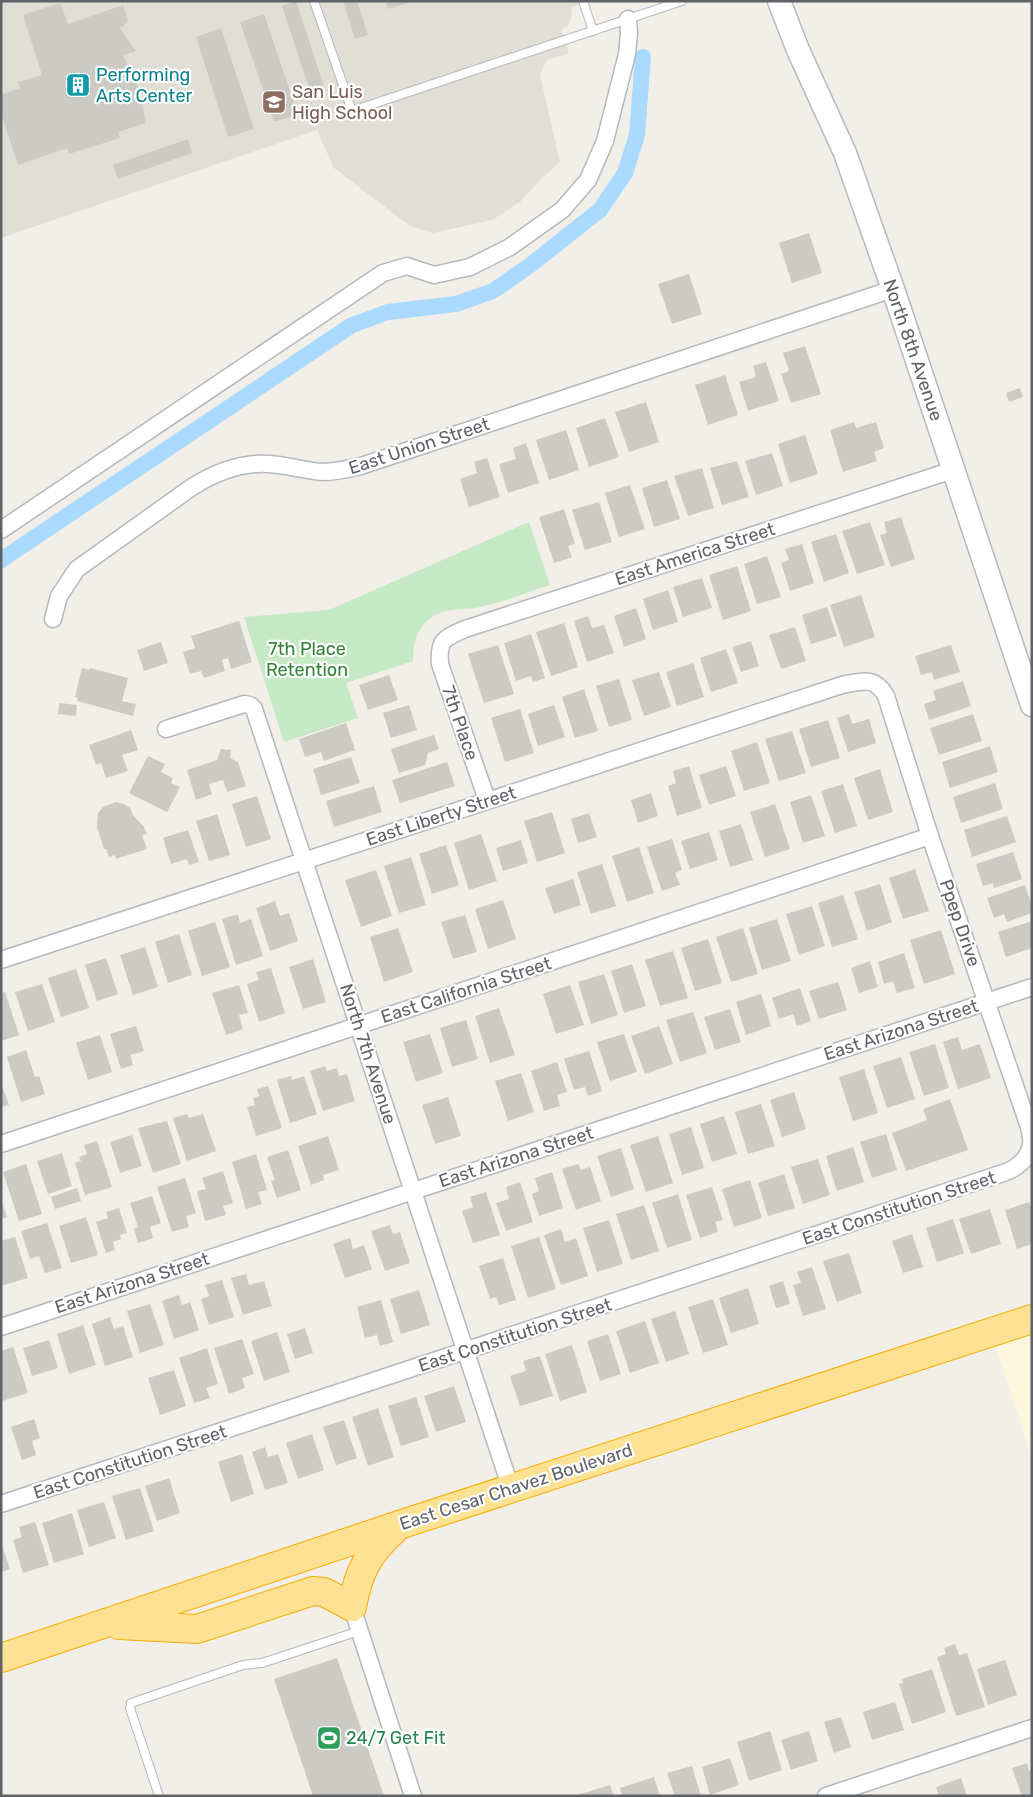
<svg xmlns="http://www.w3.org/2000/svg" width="1033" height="1797" font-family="Rubik,sans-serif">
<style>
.commercial{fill:#fef7e0}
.education{fill:#e1ded6}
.green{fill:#c5e8c5}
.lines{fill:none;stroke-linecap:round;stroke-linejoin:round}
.canal{stroke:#aadaff;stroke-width:16}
.building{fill:#cccac5}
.lane-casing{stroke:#b5b8bc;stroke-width:10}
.street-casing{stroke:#b5b8bc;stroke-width:19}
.secondary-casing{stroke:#b6babf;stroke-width:25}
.highway-casing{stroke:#f9ab00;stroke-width:30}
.lane{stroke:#fff;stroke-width:8}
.street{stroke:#fff;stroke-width:16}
.secondary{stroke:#fff;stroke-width:22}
.highway{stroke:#fde293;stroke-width:28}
.labels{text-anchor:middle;stroke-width:4.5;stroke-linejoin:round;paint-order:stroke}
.culture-label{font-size:18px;fill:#0d838f;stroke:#fff;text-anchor:start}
.education-label{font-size:18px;fill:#785e54;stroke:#fff;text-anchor:start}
.street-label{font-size:18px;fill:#5f6368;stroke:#fff}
.park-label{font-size:18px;fill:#348238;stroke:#fff}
.leisure-label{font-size:18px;fill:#27864d;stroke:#fff;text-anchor:start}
</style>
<rect width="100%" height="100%" fill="#f1efe8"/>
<path class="commercial" d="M1032 1321V1458L991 1334Z"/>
<path class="education" d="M1 1H587L572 7 571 18 568 25 561 30 569 53 548 60 543 67 540 75 560 162 541 179 520 202 492 220 433 233 410 226 334 168 317 130 1 238Z"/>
<path class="green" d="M529 522 550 585C527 592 504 602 480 607 468 610 454 608 442 612 420 620 413 639 413 661L346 683 358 718 284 742 244 617 329 610Z"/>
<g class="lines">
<path class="canal" d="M1 560 352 325 388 312 456 304 493 291 529 266 600 210 625 173 637 135 643 57"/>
</g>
<g class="building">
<path d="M296 1 324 86 310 91 282 6Z"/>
<path d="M343 1H357L368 35 355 39Z"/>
<path d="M385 1H411V2L388 9Z"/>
<path d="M60 3 68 24 123 5 128 22 120 28 136 51 123 55 139 89 146 123 118 132 120 138 69 154 67 148 18 165 1 113V95L20 88 18 82 42 75 23 15Z"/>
<path d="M264 14 298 115 274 122 240 22Z"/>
<path d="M221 28 254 129 228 137 196 37Z"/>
<path d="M188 139 192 153 118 179 113 165Z"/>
<path d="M809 233 822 273 792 283 779 243Z"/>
<path d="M689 274 702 314 672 324 658 284Z"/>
<path d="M805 346 821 394 791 403 781 374 789 371 783 353Z"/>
<path d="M766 362 779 401 748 411 739 382 756 377 753 366Z"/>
<path d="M725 375 738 415 708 425 695 385Z"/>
<path d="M1020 388 1023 397 1009 402 1006 393Z"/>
<path d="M646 402 659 442 629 452 615 412Z"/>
<path d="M605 418 619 457 589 467 576 428Z"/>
<path d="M854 422 856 428 876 422 884 448 874 452 877 461 843 472 830 430Z"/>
<path d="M566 430 579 470 549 480 536 440Z"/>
<path d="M805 435 818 474 790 483 778 444Z"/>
<path d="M526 443 539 483 508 493 499 464 516 459 513 448Z"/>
<path d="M772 453 783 486 756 495 745 461Z"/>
<path d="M487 458 500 497 469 507 460 479 477 473 474 462Z"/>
<path d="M737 461 749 497 722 505 710 468Z"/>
<path d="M702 468 714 508 688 516 674 476Z"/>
<path d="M667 480 680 519 654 527 642 488Z"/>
<path d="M630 485 645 529 619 537 605 493Z"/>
<path d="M599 502 612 542 585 550 572 510Z"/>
<path d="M564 509 575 544 568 546 572 557 554 563 539 517Z"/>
<path d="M901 517 915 559 891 567 880 535 887 533 884 522Z"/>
<path d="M870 522 885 565 857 574 842 531Z"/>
<path d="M836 534 849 573 824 582 811 542Z"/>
<path d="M802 544 814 583 790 591 781 563 789 560 785 549Z"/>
<path d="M767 556 781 597 757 604 744 564Z"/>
<path d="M737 566 751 611 723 620 709 575Z"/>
<path d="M702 578 712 608 683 617 673 587Z"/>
<path d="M668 590 678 622 653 630 643 599Z"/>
<path d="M861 595 875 637 844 647 830 605Z"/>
<path d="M827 607 837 636 811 644 802 615Z"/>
<path d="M636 608 646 639 624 647 614 616Z"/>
<path d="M588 616 592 628 604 625 614 653 587 662 574 621Z"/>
<path d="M239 621 252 662 231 669 228 658 222 660 225 671 204 678 201 671 190 674 183 652 195 648 191 636Z"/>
<path d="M564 623 578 667 551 676 536 632Z"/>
<path d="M795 627 806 661 781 669 769 635Z"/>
<path d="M531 634 545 678 533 682 531 676 516 681 504 643Z"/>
<path d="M751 641 759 666 741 672 732 647Z"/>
<path d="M161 642 168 663 144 671 137 650Z"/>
<path d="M498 645 514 694 484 703 468 654Z"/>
<path d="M951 645 960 672 934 680 932 672 921 675 915 656Z"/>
<path d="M726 649 738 683 711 692 700 658Z"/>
<path d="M693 663 704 697 677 706 666 672Z"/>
<path d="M82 668 89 670 90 668 128 678 122 701 136 704 133 716 77 701 78 698 75 697Z"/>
<path d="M659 672 671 707 644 716 632 680Z"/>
<path d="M389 675 398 700 368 710 359 685Z"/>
<path d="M619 679 632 720 609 727 596 686Z"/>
<path d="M963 681 971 706 929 720 924 704 936 700 933 691Z"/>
<path d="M584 689 598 731 575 738 562 697Z"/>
<path d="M59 703 77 705 76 716 58 714Z"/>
<path d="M409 705 417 730 391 738 383 713Z"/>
<path d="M554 705 565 737 538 746 528 714Z"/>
<path d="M520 709 534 753 505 762 491 718Z"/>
<path d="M849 714 852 724 869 719 876 743 848 752 837 718Z"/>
<path d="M973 714 982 741 939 755 930 728Z"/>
<path d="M828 720 840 758 811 767 799 729Z"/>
<path d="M346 723 355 750 324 761 321 752 305 757 299 739Z"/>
<path d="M131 730 138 750 122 755 128 771 106 778 101 763 96 765 89 745Z"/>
<path d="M792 731 806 773 779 781 765 739Z"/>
<path d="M434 735 439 749 428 753 425 765 399 773 391 749Z"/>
<path d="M757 742 770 783 744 791 731 751Z"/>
<path d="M990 746 998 772 950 788 942 762Z"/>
<path d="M221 749 231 750 230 758 238 762 246 786 227 792 223 780 209 784 212 794 196 800 187 770 217 760Z"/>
<path d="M148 756 165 764 161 772 173 778 171 783 180 787 167 812 129 793Z"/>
<path d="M351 757 360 783 321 795 313 769Z"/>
<path d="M447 762 455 786 400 803 392 780Z"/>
<path d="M689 766 702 808 677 816 668 786 676 783 673 771Z"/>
<path d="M726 766 736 796 709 805 699 775Z"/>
<path d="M880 769 893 812 868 820 854 778Z"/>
<path d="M995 783 1003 809 961 823 953 797Z"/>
<path d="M843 784 857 826 835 833 821 791Z"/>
<path d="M374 786 382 812 334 827 326 801Z"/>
<path d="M651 793 658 816 638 823 631 800Z"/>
<path d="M811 795 825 836 803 843 790 802Z"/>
<path d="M257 796 271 839 246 847 232 804Z"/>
<path d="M116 802 124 804 130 808 133 815 144 827 147 834 142 835 147 849 116 859 115 855 109 857 106 849H104L97 827 98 813 103 807Z"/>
<path d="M775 804 790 849 765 857 750 812Z"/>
<path d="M552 812 565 853 537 862 524 821Z"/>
<path d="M589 813 597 837 578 843 571 819Z"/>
<path d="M217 814 230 855 209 861 196 821Z"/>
<path d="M1007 816 1016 842 972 857 964 830Z"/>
<path d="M741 824 753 860 730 867 719 831Z"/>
<path d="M188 830 199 862 189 865 187 859 171 864 163 838Z"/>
<path d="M709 832 718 860 690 869 681 841Z"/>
<path d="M481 834 497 881 469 890 454 843Z"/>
<path d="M672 839 682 870 675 873 680 885 662 891 647 847Z"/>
<path d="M521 840 528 863 503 871 496 848Z"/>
<path d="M446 845 459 885 432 894 419 854Z"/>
<path d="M639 847 654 893 627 902 612 856Z"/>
<path d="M1013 852 1022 879 994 888 993 883 983 886 976 864Z"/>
<path d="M411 857 426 905 399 913 384 866Z"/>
<path d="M602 864 616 906 591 914 577 872Z"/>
<path d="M915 869 929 911 903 919 889 878Z"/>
<path d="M376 870 392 916 361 927 345 880Z"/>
<path d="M573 879 581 905 554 914 545 888Z"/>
<path d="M880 884 892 922 867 931 854 892Z"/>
<path d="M1025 885 1032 906V913L1007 922 1004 914 994 918 987 898Z"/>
<path d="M843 895 858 939 832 947 818 903Z"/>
<path d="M503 900 516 939 488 949 475 909Z"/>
<path d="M275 901 280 916 289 913 298 941 270 951 256 908Z"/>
<path d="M812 906 825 946 799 955 786 914Z"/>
<path d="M238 914 240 923 251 919 263 956 236 965 222 919Z"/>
<path d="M465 915 477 952 453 959 441 922Z"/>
<path d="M777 919 791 961 762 970 749 928Z"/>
<path d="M1032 921V948L1006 957 998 932Z"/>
<path d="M215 922 230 967 202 976 188 931Z"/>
<path d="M398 928 413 972 384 982 370 937Z"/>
<path d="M743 928 758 974 731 982 716 937Z"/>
<path d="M941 930 955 974 924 984 910 940Z"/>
<path d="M179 934 192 975 168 983 155 942Z"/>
<path d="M708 939 722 983 695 991 681 948Z"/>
<path d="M145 947 158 987 133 995 120 955Z"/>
<path d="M673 951 688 998 660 1006 645 960Z"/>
<path d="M904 953 915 988 897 993 893 981 884 984 878 962Z"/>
<path d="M106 958 118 994 97 1001 85 965Z"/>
<path d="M313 959 326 1002 303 1009 289 967Z"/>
<path d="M870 961 878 987 859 993 851 968Z"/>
<path d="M632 964 646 1006 624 1013 611 971Z"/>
<path d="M271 968 285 1013 259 1022 247 984 259 980 256 972Z"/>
<path d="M76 969 89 1008 61 1017 48 978Z"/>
<path d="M604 974 618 1015 591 1024 578 982Z"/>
<path d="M838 982 847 1010 819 1019 809 991Z"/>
<path d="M42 984 55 1022 28 1031 15 992Z"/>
<path d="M239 985 248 1013 239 1015 243 1029 226 1035 212 993Z"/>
<path d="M570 985 584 1025 556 1034 543 994Z"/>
<path d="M800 988 811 1021 797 1026 793 1014 779 1019 772 998Z"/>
<path d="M5 992 19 1035 1 1041V993Z"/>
<path d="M761 994 771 1026 746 1035 736 1002Z"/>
<path d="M499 1008 515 1055 490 1063 475 1016Z"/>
<path d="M730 1009 741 1042 715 1050 704 1017Z"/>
<path d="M693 1012 707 1053 680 1062 666 1020Z"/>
<path d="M466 1020 478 1059 452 1067 440 1028Z"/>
<path d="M136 1026 144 1051 130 1055 133 1065 121 1069 110 1034Z"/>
<path d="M659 1026 673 1064 645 1074 631 1036Z"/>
<path d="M430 1034 443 1073 416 1082 403 1042Z"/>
<path d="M624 1034 637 1072 610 1081 597 1042Z"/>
<path d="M100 1035 112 1072 88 1080 76 1043Z"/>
<path d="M958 1037 962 1050 980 1044 991 1078 958 1089 943 1042Z"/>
<path d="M935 1044 949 1088 924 1096 909 1052Z"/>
<path d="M26 1050 35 1077 39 1076 45 1094 21 1102 7 1057Z"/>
<path d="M589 1051 602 1091 588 1096 585 1087 574 1090 564 1059Z"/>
<path d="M901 1057 915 1099 887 1108 873 1066Z"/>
<path d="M557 1062 567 1092 557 1095 560 1106 544 1111 531 1071Z"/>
<path d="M325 1066 327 1071 337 1068 339 1076 347 1074 355 1101 323 1111 310 1071Z"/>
<path d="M864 1069 878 1113 853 1121 839 1077Z"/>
<path d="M521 1073 534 1112 508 1121 495 1081Z"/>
<path d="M291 1076 292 1080 304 1076 317 1114 290 1123 277 1080Z"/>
<path d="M1 1083 9 1105 1 1107Z"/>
<path d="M268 1086 282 1128 256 1136 247 1107 255 1105 253 1098 259 1096 257 1089Z"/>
<path d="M794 1092 806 1129 782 1137 770 1100Z"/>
<path d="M448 1097 461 1136 435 1144 422 1105Z"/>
<path d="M950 1099 968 1150 906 1171 892 1133 927 1120 923 1109Z"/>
<path d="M761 1104 775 1146 748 1154 735 1112Z"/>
<path d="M187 1114 189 1118 203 1114 216 1151 187 1161 173 1118Z"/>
<path d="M724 1116 737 1154 712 1162 700 1124Z"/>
<path d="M167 1121 181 1164 153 1173 138 1128Z"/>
<path d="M691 1127 704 1168 682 1175 669 1134Z"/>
<path d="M886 1134 897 1170 872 1178 860 1142Z"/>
<path d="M132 1135 142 1166 120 1173 110 1142Z"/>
<path d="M328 1136 339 1170 323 1175 324 1180 311 1185 298 1146Z"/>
<path d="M658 1136 673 1183 646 1192 630 1145Z"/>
<path d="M97 1141 112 1187 85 1195 75 1163 81 1161 79 1157 87 1154 84 1145Z"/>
<path d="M853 1147 864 1182 837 1191 826 1156Z"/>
<path d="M621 1148 634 1189 611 1197 597 1156Z"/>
<path d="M288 1150 301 1190 277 1198 271 1181 275 1180 267 1157Z"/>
<path d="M62 1153 72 1186 48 1194 37 1161Z"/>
<path d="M256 1154 267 1190 258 1192 262 1204 246 1209 232 1162Z"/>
<path d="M818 1159 830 1195 803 1204 791 1167Z"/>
<path d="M26 1164 42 1214 19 1221 3 1172Z"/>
<path d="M578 1164 581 1170 590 1167 601 1201 576 1210 562 1169Z"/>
<path d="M223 1171 233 1203 223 1206 226 1215 205 1221 197 1191 206 1189 202 1178Z"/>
<path d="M552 1172 563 1208 539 1216 532 1194 539 1191 535 1178Z"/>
<path d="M784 1174 795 1208 768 1216 758 1183Z"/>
<path d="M185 1178 196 1213 186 1216 189 1227 172 1232 157 1187Z"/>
<path d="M750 1180 762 1218 734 1227 722 1189Z"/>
<path d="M520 1182 533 1222 506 1231 496 1203 509 1199 506 1187Z"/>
<path d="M712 1187 723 1220 715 1222 718 1232 700 1238 686 1195Z"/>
<path d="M77 1188 81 1201 55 1209 51 1197Z"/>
<path d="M486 1192 500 1235 473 1243 462 1211 473 1207 470 1197Z"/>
<path d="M678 1194 692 1240 667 1248 652 1203Z"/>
<path d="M152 1196 161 1223 150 1227 153 1238 138 1243 134 1229 138 1227 130 1203Z"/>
<path d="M1 1200 7 1217 1 1219Z"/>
<path d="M1029 1202 1032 1210V1244L1017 1249 1005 1210Z"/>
<path d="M644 1205 659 1251 631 1260 616 1214Z"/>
<path d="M119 1208 127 1233 120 1235 121 1239 113 1242 115 1250 106 1253 96 1222 108 1218 106 1212Z"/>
<path d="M990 1209 1001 1244 971 1254 959 1219Z"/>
<path d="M86 1217 98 1255 71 1263 59 1226Z"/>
<path d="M953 1219 964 1253 937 1262 926 1228Z"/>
<path d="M609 1220 623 1264 597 1272 583 1228Z"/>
<path d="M47 1223 62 1268 45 1273 39 1256 30 1259 21 1231Z"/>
<path d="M390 1225 393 1234 400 1232 410 1263 385 1271 371 1231Z"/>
<path d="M561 1229 565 1242 576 1238 588 1276 561 1285 544 1235Z"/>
<path d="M912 1234 923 1267 903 1273 892 1241Z"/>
<path d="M15 1237 28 1278 1 1286V1241Z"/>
<path d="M539 1237 556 1289 528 1298 511 1246Z"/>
<path d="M350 1238 353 1249 364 1245 372 1269 345 1278 333 1244Z"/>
<path d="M849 1253 862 1293 837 1302 823 1261Z"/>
<path d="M503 1258 516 1300 499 1305 496 1297 490 1299 479 1266Z"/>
<path d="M812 1267 826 1309 803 1316 793 1285 801 1283 797 1272Z"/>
<path d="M246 1274 249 1285 264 1281 272 1306 243 1315 231 1278Z"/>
<path d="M222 1280 234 1317 209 1325 201 1299 209 1296 205 1285Z"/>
<path d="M783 1281 790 1304 776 1308 769 1286Z"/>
<path d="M748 1288 759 1324 731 1333 719 1298Z"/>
<path d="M419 1290 430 1325 401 1334 390 1299Z"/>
<path d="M179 1295 182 1305 190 1302 199 1330 174 1339 162 1301Z"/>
<path d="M713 1299 728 1345 703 1353 688 1307Z"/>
<path d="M381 1300 393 1342 380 1346 377 1335 365 1338 357 1307Z"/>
<path d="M150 1304 164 1345 140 1353 127 1311Z"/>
<path d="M675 1311 689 1354 666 1362 651 1319Z"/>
<path d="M110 1317 114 1329 123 1326 133 1357 105 1366 92 1324Z"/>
<path d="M645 1321 659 1363 630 1373 616 1331Z"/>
<path d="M83 1325 96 1365 69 1374 57 1334Z"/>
<path d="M305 1328 313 1353 295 1359 287 1334Z"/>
<path d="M277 1332 290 1372 264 1381 251 1341Z"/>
<path d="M608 1334 621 1374 600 1381 587 1341Z"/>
<path d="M242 1339 254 1374 242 1378 245 1388 229 1394 214 1348Z"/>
<path d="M49 1340 58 1368 32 1376 23 1348Z"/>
<path d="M572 1345 587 1392 560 1401 545 1354Z"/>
<path d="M13 1347 28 1393 2 1401 1 1351Z"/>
<path d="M207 1348 218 1384 206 1388 210 1398 194 1403 179 1358Z"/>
<path d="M540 1356 553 1396 520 1406 510 1376 526 1371 523 1361Z"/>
<path d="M174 1370 186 1406 160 1415 148 1378Z"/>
<path d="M454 1386 466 1422 436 1432 424 1396Z"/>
<path d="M416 1397 429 1437 401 1446 388 1406Z"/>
<path d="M378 1408 394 1457 368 1466 352 1417Z"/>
<path d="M34 1419 40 1438 32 1441 36 1455 22 1460 11 1427Z"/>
<path d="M344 1420 357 1458 336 1465 323 1427Z"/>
<path d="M312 1434 324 1470 298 1479 286 1443Z"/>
<path d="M265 1447 268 1457 278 1454 288 1483 265 1490 252 1452Z"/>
<path d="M242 1454 254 1494 231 1502 218 1462Z"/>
<path d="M169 1478 180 1513 157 1521 145 1486Z"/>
<path d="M140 1488 154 1531 126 1540 112 1496Z"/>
<path d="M104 1502 116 1538 89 1547 77 1510Z"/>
<path d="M72 1513 84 1554 54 1563 42 1523Z"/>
<path d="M35 1522 49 1565 23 1573 13 1540 22 1537 19 1527Z"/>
<path d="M1 1542 10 1569 1 1572Z"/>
<path d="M955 1644 959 1655 967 1653 985 1707 956 1716 937 1657 946 1654 944 1648Z"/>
<path d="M337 1658 384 1796H313L274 1679Z"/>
<path d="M1005 1660 1017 1695 988 1705 977 1669Z"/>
<path d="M932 1669 946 1712 912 1724 899 1684 903 1683 902 1679Z"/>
<path d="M895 1702 904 1730 872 1740 863 1712Z"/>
<path d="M841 1717 851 1747 834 1753 824 1722Z"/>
<path d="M770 1731 782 1770 749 1781 737 1742Z"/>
<path d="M809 1731 818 1761 791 1770 781 1740Z"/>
<path d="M730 1758 739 1785 710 1795 702 1767Z"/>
<path d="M1027 1763 1029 1771 1032 1770V1796H1022L1012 1768Z"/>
<path d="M692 1766 701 1796H675L667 1773Z"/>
<path d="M654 1777 660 1796H622L620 1788Z"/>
<path d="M961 1778 967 1796H939L936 1787Z"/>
<path d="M610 1785 614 1796H578L577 1795Z"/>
</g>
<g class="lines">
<defs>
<g id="lane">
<path d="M314 1 352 111 682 1"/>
<path d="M583 1 593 31"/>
<path d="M159 1796 130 1708 131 1703 243 1665 262 1663 359 1631"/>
</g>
<g id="street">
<path d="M1 530 383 273 407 266 434 275 470 267 510 247 562 210 588 180 605 141 627 54 629 33 628 19"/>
<path d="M53 619 59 596 77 569 192 487C214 473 241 462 269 464 287 465 305 471 323 472 336 472 348 469 361 466L893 289"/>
<path d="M166 729 244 704 250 705 254 709 511 1489"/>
<path d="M487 800 440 664C438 640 444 638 465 629L953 470"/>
<path d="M1 960 842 685C862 681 875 676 886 696L930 836 1029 1127C1030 1132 1032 1139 1031 1144 1029 1159 1016 1169 1003 1173L1 1504"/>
<path d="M1 1144 930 836"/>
<path d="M1 1327 1032 987"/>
<path d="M352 1607 413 1796"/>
<path d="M826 1796 1032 1728"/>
</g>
<path id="secondary" d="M779 1 798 50 845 153 893 289 1032 705"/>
<g id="highway">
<path d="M119 1625 197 1629 313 1591 324 1592 352 1607C358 1573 368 1553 394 1530"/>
<path d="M1 1658 399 1525 1032 1319"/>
</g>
</defs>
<use href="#lane" class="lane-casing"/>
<use href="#street" class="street-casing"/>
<use href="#secondary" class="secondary-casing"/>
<use href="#highway" class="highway-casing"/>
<use href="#lane" class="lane"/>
<use href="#street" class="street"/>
<use href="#secondary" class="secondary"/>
<use href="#highway" class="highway"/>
</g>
<defs>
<symbol id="building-square" viewBox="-11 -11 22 22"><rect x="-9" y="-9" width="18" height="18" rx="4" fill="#0f9aa8" stroke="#fff"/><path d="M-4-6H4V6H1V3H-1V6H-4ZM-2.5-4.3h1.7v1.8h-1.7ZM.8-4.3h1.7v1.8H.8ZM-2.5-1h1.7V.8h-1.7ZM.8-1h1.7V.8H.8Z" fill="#fff"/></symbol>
<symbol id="school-square" viewBox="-11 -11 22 22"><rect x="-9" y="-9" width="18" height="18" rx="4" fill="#8d6e63" stroke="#fff"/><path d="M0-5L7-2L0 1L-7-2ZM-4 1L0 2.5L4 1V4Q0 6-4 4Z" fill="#fff"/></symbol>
<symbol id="stadium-square" viewBox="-11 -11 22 22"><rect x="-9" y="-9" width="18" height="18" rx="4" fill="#2e9e5b" stroke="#fff"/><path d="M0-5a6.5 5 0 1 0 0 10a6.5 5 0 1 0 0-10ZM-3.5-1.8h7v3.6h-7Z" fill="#fff"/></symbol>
</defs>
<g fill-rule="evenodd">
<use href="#building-square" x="64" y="71" width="28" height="28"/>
<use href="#school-square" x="260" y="88" width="28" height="28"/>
<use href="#stadium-square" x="315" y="1724" width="28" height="28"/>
</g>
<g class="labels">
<g class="culture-label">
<text x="96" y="81">Performing<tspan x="96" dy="21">Arts Center</tspan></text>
</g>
<g class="education-label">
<text x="292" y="98">San Luis<tspan x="292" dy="21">High School</tspan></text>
</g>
<g class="street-label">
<text transform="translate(913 350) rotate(71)" y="6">North 8th Avenue</text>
<text transform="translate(419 446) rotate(-18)" y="6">East Union Street</text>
<text transform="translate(695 554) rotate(-18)" y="6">East America Street</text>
<text transform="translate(460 723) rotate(71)" y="6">7th Place</text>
<text transform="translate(441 816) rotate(-18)" y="6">East Liberty Street</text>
<text transform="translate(960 923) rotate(71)" y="6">Ppep Drive</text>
<text transform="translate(466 990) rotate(-18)" y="6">East California Street</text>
<text transform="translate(901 1030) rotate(-18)" y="6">East Arizona Street</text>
<text transform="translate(368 1054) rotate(72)" y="6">North 7th Avenue</text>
<text transform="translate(516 1157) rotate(-18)" y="6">East Arizona Street</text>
<text transform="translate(899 1208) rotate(-18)" y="6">East Constitution Street</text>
<text transform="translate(132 1283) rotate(-18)" y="6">East Arizona Street</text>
<text transform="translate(515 1335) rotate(-18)" y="6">East Constitution Street</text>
<text transform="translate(130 1462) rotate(-18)" y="6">East Constitution Street</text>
<text transform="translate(516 1487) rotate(-18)" y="6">East Cesar Chavez Boulevard</text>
</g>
<g class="park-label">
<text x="307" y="655">7th Place<tspan x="307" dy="21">Retention</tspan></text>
</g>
<g class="leisure-label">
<text x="346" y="1744">24/7 Get Fit</text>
</g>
</g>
<rect width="1033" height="1797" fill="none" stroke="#5f6368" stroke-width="5"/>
</svg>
